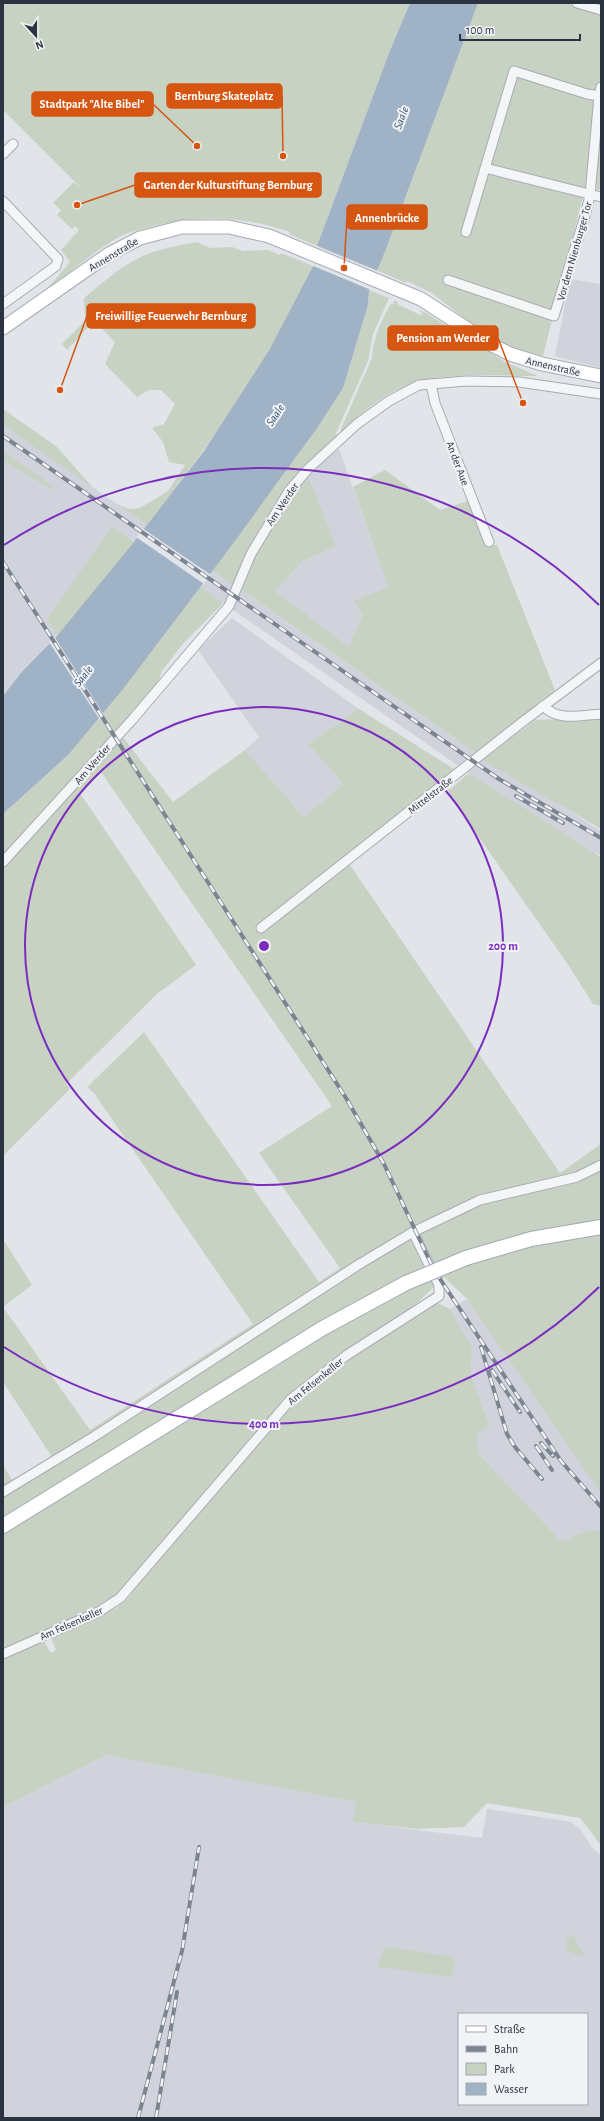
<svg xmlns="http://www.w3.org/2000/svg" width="604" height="2121" font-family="'Alegreya Sans',sans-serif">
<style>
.built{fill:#d0d3db;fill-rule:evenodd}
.green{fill:#c7d2c3}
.water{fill:#9fb2c6}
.pier{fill:#e1e4e9}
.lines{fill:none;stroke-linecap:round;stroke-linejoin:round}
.minor-casing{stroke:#a7abb3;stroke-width:11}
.secondary-casing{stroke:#a7abb3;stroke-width:15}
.primary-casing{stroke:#a1a9b4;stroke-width:16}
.minor{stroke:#f4f5f7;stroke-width:9}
.secondary{stroke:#fff;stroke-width:13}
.primary{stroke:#fff;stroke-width:14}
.rail-casing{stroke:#7c8491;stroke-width:4}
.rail{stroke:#f1f3f6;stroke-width:2.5;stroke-dasharray:8;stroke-linecap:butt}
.primary-bridge-casing{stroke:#a1a9b4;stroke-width:16;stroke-linecap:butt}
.primary-bridge{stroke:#fff;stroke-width:14}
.ring{fill:none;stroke:#7b2cbf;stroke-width:2}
.labels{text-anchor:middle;stroke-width:4;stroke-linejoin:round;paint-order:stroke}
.street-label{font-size:11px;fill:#2b3240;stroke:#f1f3f6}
.water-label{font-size:12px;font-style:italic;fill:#375171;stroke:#f1f3f6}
.centre{fill:#7b2cbf;stroke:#f1f3f6;stroke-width:2}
.ring-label{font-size:12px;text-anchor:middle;font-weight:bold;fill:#7b2cbf;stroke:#f1f3f6;stroke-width:4;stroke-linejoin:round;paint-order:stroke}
.leader{fill:none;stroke:#d55511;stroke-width:1.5}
.callout-dot{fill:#d55511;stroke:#f1f3f6;stroke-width:1.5}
.callout{fill:#d55511;stroke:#d55511;stroke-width:1.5}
.callout-label{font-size:12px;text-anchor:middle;font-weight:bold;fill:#fff}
</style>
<rect width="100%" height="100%" fill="#e1e4e9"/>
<g class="built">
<path d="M570 279 601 284V368L555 356Z"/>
<path d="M3 425 476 753 601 831V855L589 850 469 773 113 527 47 620 57 636 3 695V461L50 489 55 487 3 451Z"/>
<path d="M339 449 388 587 363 614 349 648 275 591 303 561 336 546 308 475Z"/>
<path d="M232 618 359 709 308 744 343 784 304 817 245 750 259 737 198 650Z"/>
<path d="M467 1299 601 1489V1534L562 1542 478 1453 477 1434 490 1426 471 1375 472 1347 450 1309Z"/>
<path d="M106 1755 357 1802 353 1822 482 1838 487 1809 571 1822 581 1830 593 1849 601 1855V2118H3V1807ZM459 2014H587V2104H459Z"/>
</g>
<g class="green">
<path d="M3 3H410L389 53 317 246 289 234 290 232C241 215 192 214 143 229 135 231 126 233 119 237 94 251 71 272 47 289L70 262 61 250 91 217 79 230 75 226 72 229 57 215 61 210 53 203 74 182 89 196 3 110Z"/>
<path d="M478 3H601V190L587 188 584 192 543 356 509 346 496 340 469 322 432 293 407 281 406 283 376 270 386 249Z"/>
<path d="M197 242 210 248 232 247 243 251 268 250 280 255 281 253 313 266C300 292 287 319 273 345 236 409 192 467 147 525L115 503 128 509 140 508 168 491 185 465 169 462 163 442 152 428 164 424 175 404 161 390H149L137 397 105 364 115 342 94 321 67 350 62 344 85 321 84 298C101 284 118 269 137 259 155 249 177 246 197 242Z"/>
<path d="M369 290 389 298 373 334 368 361 336 433 337 436C287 484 261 522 233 585L212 570 277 483 343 388 368 305Z"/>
<path d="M394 300 398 302 397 304 420 315 423 314 419 310 426 313 505 362 538 376C494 376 443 370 402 388 378 397 359 415 341 433V429L372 358C373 338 381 322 390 305L394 303Z"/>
<path d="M3 409 57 447 94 489 3 425Z"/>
<path d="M3 451 55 487 50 489 3 461Z"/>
<path d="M385 470 440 510 468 501 486 545H497L555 690 476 753 240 589C258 547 280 512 308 475L336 546 303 561 275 591 349 647 363 614 354 601 388 587 353 487Z"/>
<path d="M112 526 152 555 57 636 47 620Z"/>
<path d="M200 586 223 603 181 646 162 671 158 682 118 731 173 802 245 750 304 817 343 784 308 744 359 709 457 771 266 929 350 865 560 1173 601 1144V1493L467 1299 444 1277 416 1304 377 1330 283 1401 280 1408 115 1598 88 1613 3 1649V1465L12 1480 52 1457 3 1382V1239L32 1285 3 1307 90 1430 253 1324 94 1093 87 1087 144 1032 319 1282 340 1268 259 1153 332 1106 101 772 80 793 196 965 157 994 66 1084 70 1089 3 1156V814L68 755Z"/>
<path d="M601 717V829L482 760 535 720Z"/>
<path d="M469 773 601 857V1006L593 1004 567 963 447 792Z"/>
<path d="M437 1303 450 1309 472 1347 471 1375 490 1426 477 1434 478 1453 562 1542C573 1537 589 1527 601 1532V1845L580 1818 487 1803 464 1827 417 1829 353 1822 356 1802 106 1755 3 1807V1657L39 1640 44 1641 51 1653 56 1650 52 1640 53 1634 116 1608 127 1599 147 1572 275 1421 297 1400 379 1336Z"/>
<path d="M572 1934 585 1956 572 1953 567 1949 566 1940Z"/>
<path d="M390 1947 453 1957 455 1961 452 1975 449 1977 380 1967 378 1964 384 1949Z"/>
</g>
<path class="water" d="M410 3H478L386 249 369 290 368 305 343 388 317 428 232 545 123 689 68 755 3 814V696L21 673 57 636 134 542 204 451 270 349 313 266 317 246 389 53Z"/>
<g class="pier">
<path d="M315 245 378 271 371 290 311 265Z"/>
<path d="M142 528 211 575 204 584 136 537Z"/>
<path d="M54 636 104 715 100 720 49 642Z"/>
</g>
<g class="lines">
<defs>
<g id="minor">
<path d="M577 3 601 10"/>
<path d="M3 154 13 144"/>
<path d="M485 168 601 197"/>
<path d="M3 201 58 259 56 266 3 304"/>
<path d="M466 232 514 71 587 94 599 96 601 87"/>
<path d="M448 280 554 316 585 216 590 195 599 96"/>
<path d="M431 384 435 403 489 542"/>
<path d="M543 706C559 722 581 715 601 714"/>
<path d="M3 862 132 720 229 606 251 554 289 491 308 469 357 424 389 401 419 385 466 381 519 382 601 394"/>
<path d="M261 928 525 720 601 663"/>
<path d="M3 1492 95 1436 358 1265 413 1232 480 1200 577 1177 601 1165"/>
<path d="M3 1654 100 1611 120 1598 291 1399 347 1355 439 1296V1285L413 1232"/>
</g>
<path id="secondary" d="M3 328 109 254 140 238 182 227H229L269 236 421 299 492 345 510 354 542 364 601 376"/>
<g id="primary">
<path d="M466 1258 531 1239 601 1227"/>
<path d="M3 1526 323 1328 406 1283"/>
</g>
</defs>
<use href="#minor" class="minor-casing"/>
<use href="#secondary" class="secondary-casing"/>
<use href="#primary" class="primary-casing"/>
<use href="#minor" class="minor"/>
<use href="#secondary" class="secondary"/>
<use href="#primary" class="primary"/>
<defs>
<g id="rail">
<path d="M3 436 499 779 601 838"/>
<path d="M3 562 346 1098 384 1164 434 1270 561 1461 601 1507"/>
<path d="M516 796 563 823"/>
<path d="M481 1347 507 1434 515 1447 542 1479"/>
<path d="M492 1370 520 1412"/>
<path d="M541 1443 553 1456"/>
<path d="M536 1446 552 1470"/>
<path d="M138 2118 182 1951 199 1847"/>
<path d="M156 2118 177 1992"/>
</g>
</defs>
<use href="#rail" class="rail-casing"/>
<use href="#rail" class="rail"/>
<defs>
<path id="primary-bridge" d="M406 1283 466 1258"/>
</defs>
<use href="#primary-bridge" class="primary-bridge-casing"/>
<use href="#primary-bridge" class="primary-bridge"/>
</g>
<g class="ring">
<circle cx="264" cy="946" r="239"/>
<path d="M599 1287A478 478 0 0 1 4 1347M4 545A478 478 0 0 1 599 605"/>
</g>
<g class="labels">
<g class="street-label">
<text transform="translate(574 251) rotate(-74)" y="4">Vor dem Nienburger Tor</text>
<text transform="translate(113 254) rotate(-31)" y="4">Annenstraße</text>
<text transform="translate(553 366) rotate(13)" y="4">Annenstraße</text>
<text transform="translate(458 463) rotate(69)" y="4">An der Aue</text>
<text transform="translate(282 504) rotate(-56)" y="4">Am Werder</text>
<text transform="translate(92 764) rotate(-49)" y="4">Am Werder</text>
<text transform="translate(430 795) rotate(-38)" y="4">Mittelstraße</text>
<text transform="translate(315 1381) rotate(-39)" y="4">Am Felsenkeller</text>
<text transform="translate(71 1623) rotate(-24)" y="4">Am Felsenkeller</text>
</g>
<g class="water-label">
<text transform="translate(401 118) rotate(-69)" y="4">Saale</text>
<text transform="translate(275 415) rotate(-57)" y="4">Saale</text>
<text transform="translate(83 676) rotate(-52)" y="4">Saale</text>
</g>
</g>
<circle cx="264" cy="946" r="6" class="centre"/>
<g class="ring-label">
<text x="503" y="950">200 m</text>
<text x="264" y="1428">400 m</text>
</g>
<path class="leader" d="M283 156L282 96M197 146L153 104M77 205L135 185M344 268L347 217M60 390L87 316M523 403L498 338"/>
<g class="callout-dot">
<circle cx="283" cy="156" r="4"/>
<circle cx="197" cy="146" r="4"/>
<circle cx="77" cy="205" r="4"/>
<circle cx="344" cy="268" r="4"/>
<circle cx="60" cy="390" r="4"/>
<circle cx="523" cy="403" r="4"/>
</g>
<g class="callout">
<rect x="167" y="84" width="115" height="24" rx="4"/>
<rect x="32" y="92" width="121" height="24" rx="4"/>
<rect x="135" y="173" width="186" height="24" rx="4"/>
<rect x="347" y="205" width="80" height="24" rx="4"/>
<rect x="87" y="304" width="168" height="24" rx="4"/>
<rect x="388" y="326" width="110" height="24" rx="4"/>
</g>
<g class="callout-label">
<text x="224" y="100">Bernburg Skateplatz</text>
<text x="92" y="108">Stadtpark "Alte Bibel"</text>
<text x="228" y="189">Garten der Kulturstiftung Bernburg</text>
<text x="387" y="222">Annenbrücke</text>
<text x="171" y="320">Freiwillige Feuerwehr Bernburg</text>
<text x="443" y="342">Pension am Werder</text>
</g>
<rect width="604" height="2121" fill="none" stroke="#2b3240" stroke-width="8"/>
<rect x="458" y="2013" width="130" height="92" fill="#f1f3f6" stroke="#a2a6ad"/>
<rect x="466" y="2026" width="20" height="6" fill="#ffffff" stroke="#a2a6ad"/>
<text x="494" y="2033" font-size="12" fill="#2b3240">Straße</text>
<rect x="466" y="2046" width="20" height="6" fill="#7c8491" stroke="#a2a6ad"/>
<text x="494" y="2053" font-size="12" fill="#2b3240">Bahn</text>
<rect x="466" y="2063" width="20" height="12" fill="#c7d2c3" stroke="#a2a6ad"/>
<text x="494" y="2073" font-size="12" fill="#2b3240">Park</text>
<rect x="466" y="2083" width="20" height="12" fill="#9fb2c6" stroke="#a2a6ad"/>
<text x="494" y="2093" font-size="12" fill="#2b3240">Wasser</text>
<g transform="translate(36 36) rotate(159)" stroke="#f1f3f6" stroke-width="3" paint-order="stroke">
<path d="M0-3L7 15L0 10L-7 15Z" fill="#2b3240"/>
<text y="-6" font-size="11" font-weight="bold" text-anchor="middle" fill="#2b3240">N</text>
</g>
<path d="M460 34v6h120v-6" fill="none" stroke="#2b3240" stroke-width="2"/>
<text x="466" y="34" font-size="12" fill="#2b3240" stroke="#f1f3f6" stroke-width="3" paint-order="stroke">100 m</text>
</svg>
